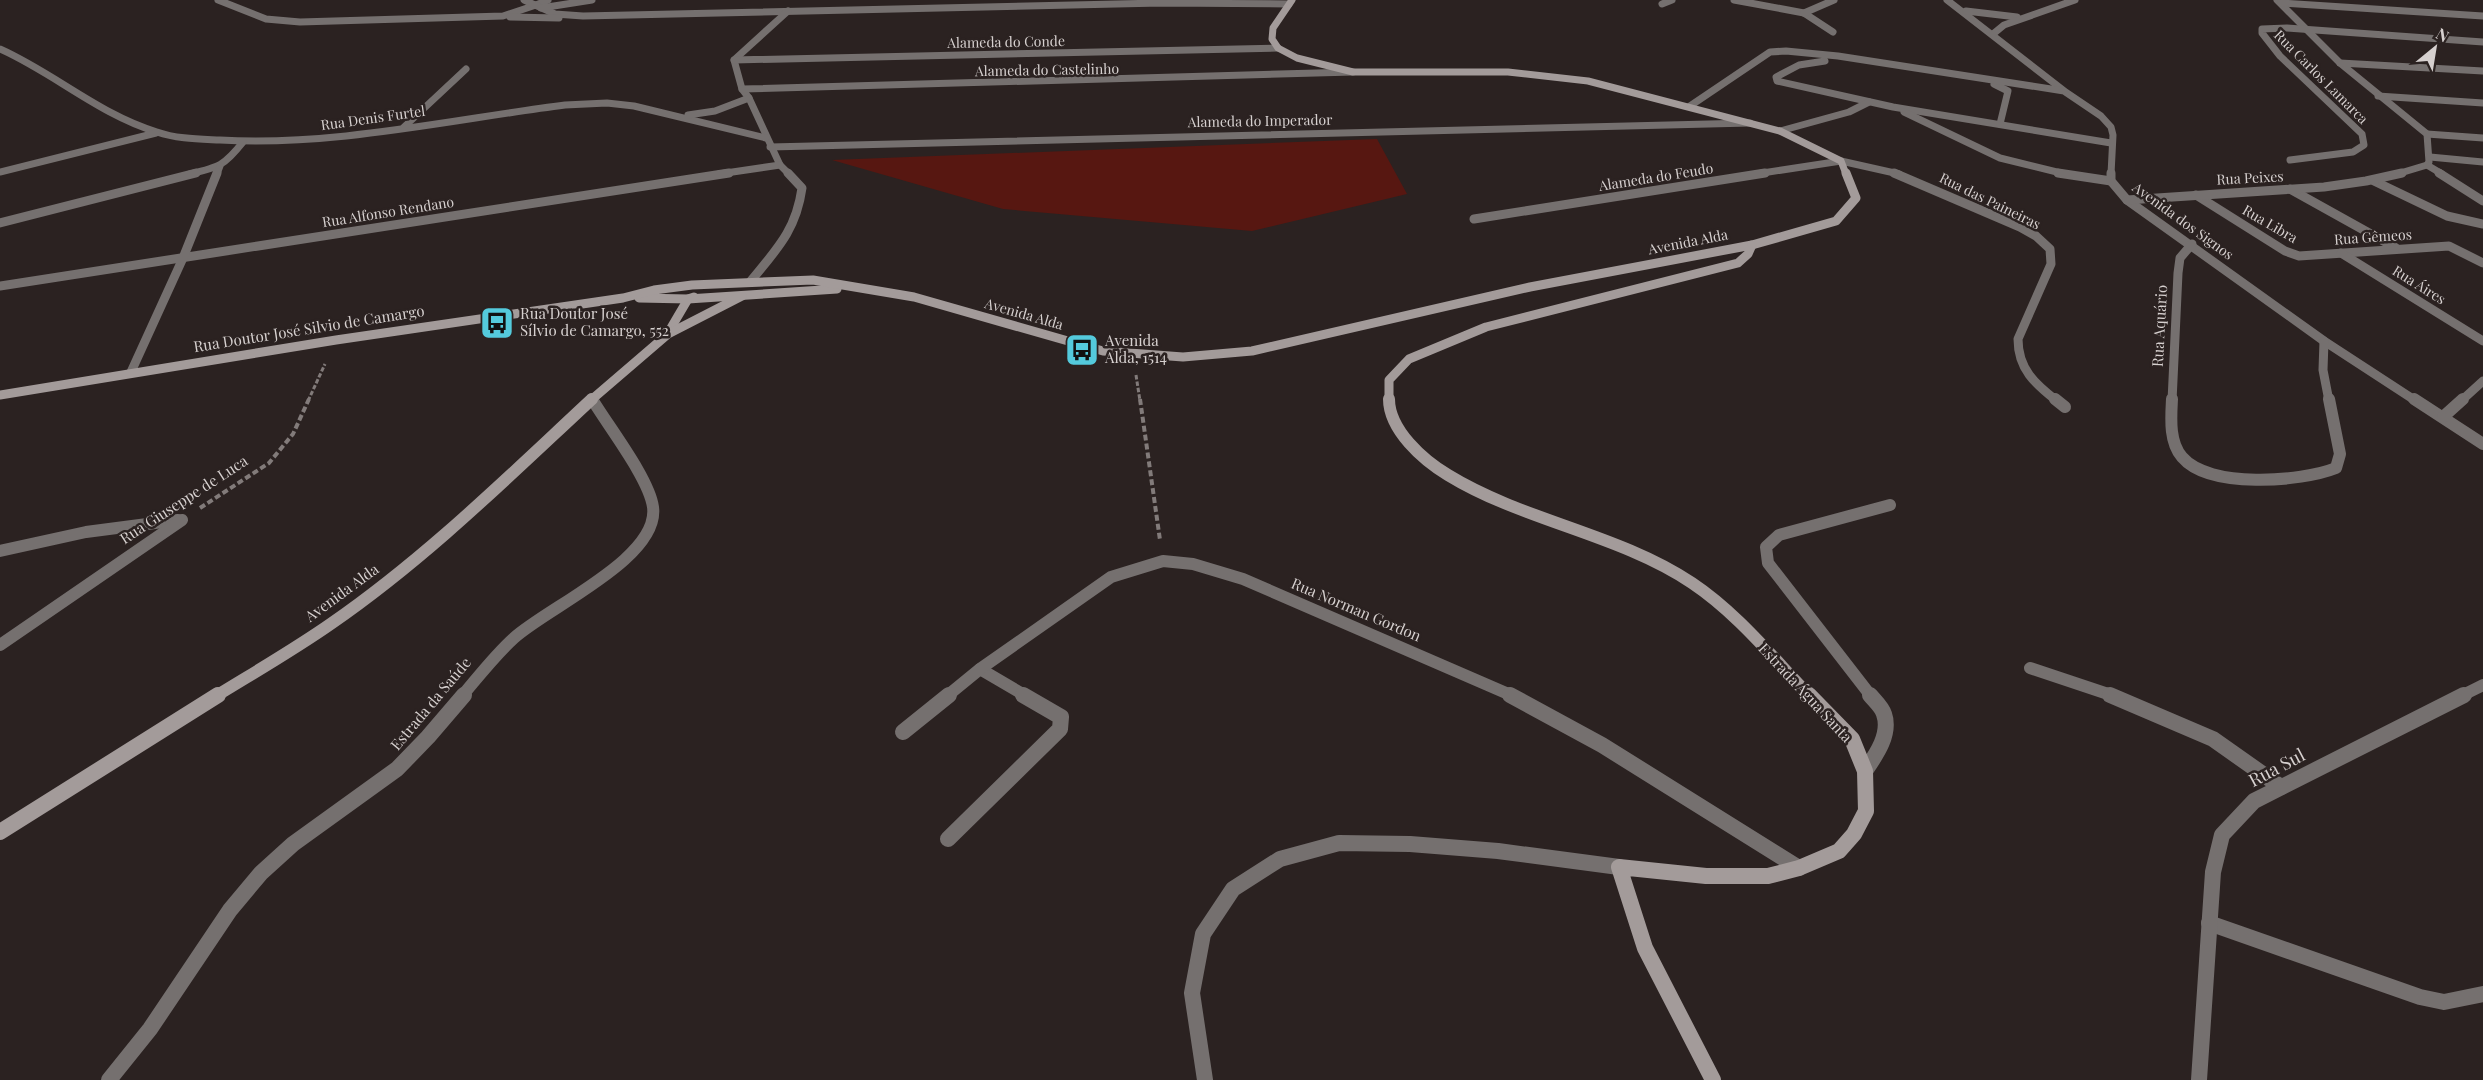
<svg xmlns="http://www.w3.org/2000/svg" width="2483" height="1080" font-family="'Playfair Display',serif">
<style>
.green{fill:#571711}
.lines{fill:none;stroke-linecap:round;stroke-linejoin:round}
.path-far1{stroke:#827b7a;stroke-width:3;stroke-dasharray:4.5 2;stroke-linecap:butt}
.path{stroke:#827b7a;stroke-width:4;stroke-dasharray:6 3;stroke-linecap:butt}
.lane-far2{stroke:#75706f;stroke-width:7}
.lane-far1{stroke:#75706f;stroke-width:12}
.lane{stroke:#75706f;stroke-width:16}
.street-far3{stroke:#75706f;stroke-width:7}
.street-far2{stroke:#75706f;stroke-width:9}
.street-far1{stroke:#75706f;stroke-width:12}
.street{stroke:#75706f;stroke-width:16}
.secondary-far3{stroke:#a39b9a;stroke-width:7}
.secondary-far2{stroke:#a39b9a;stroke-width:9}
.secondary-far1{stroke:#a39b9a;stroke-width:12}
.secondary{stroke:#a39b9a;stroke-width:16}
.labels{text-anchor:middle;stroke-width:5;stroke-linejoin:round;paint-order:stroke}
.far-street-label{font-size:14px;fill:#d6d0cf;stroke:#2b2221}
.poi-label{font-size:15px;fill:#d6d0cf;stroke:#2b2221;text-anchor:start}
.street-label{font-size:15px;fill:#d6d0cf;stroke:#2b2221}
.near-street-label{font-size:18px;fill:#d6d0cf;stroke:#2b2221}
</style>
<rect width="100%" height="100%" fill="#2b2221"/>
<path class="green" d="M1377 139 1407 194 1252 231 1003 209 832 160Z"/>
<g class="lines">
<g class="path-far1">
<path d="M1136 375 1140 401"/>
<path d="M308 401 325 364"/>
</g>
<g class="path">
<path d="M1140 399 1160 540"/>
<path d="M200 508 269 463 293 434 309 399"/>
</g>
<path class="lane-far2" d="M536 5 548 0"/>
<g class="lane-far1">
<path d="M2030 668 2114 696"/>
<path d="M980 669 1026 696"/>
<path d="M1871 696 1768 563 1766 547 1779 535 1890 505"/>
</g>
<g class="lane">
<path d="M2110 695 2213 739 2281 787"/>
<path d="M1865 771C1876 755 1891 734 1884 714 1882 707 1874 700 1870 695"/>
<path d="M948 839 1060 729 1061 717 1023 695"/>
<path d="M2209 923 2420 997 2444 1002 2483 994"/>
</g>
<g class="street-far3">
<path d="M218 0 266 19 300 22 503 16 536 5"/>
<path d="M524 0 555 14 583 16 1161 3 1289 4"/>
<path d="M1734 0 1804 13 1833 32"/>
<path d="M1947 0 2063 90"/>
<path d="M2277 0 2340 63 2427 134 2429 162 2427 165 2397 174"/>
<path d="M2281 3 2483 16"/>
<path d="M1662 4 1672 0"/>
<path d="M541 8 592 0"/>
<path d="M788 11 734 60 742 89 749 98 780 165 789 174"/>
<path d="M1966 11 2017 17"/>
<path d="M1804 13 1834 0"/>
<path d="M510 17 559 18"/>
<path d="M1993 34 2004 25 2075 0"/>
<path d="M0 49C54 73 100 115 157 132 177 139 199 139 220 140 330 147 455 119 565 105L607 103 634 106 766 138"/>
<path d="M734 60 1278 48"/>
<path d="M1825 61 1799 65 1776 77 1777 81 1893 107 2111 143"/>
<path d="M2340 63 2483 71"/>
<path d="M1994 84 2008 91 2000 124"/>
<path d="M742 89 1353 72"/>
<path d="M2378 96 2483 103"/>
<path d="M1690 106 1770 52 1786 51 1838 56 2064 91 2101 116 2111 127 2113 135 2111 174"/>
<path d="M1904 112 2000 158 2065 174"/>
<path d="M688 115 715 111 749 98"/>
<path d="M404 127 466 69"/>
<path d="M1780 131 1849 112 1869 102"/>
<path d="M2427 134 2483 138"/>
<path d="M770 147 1750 123"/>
<path d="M2430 157 2483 162"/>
<path d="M2290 160 2353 152 2364 145 2362 134 2280 56 2262 33V29L2287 28 2483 42"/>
<path d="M2427 165 2442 174"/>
<path d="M0 172 156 133"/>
<path d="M190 174C219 167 224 166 243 142"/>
<path d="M217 174 220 166"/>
<path d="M719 174 780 165"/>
<path d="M1756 174 1841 161 1899 174"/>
</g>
<g class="street-far2">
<path d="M1894 173 2020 227 2036 236 2050 249 2051 264 2018 339C2018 369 2035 384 2057 401"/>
<path d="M2058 173 2111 181"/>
<path d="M2111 173V181L2127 200 2324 341 2416 401"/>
<path d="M2439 173 2483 201"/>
<path d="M2374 181 2447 216 2483 224"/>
<path d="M2290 189 2396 248"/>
<path d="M2196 195 2285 251 2299 256 2449 246 2483 263"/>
<path d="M2127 200 2324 187 2366 181 2402 173"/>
<path d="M1474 219 1765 173"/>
<path d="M0 223 196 173"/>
<path d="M2341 253 2483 341"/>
<path d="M750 282C776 250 796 231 802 188L788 173"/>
<path d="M0 286 729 173"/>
<path d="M2324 341 2323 370 2329 401"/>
<path d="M131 372 183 258 217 173"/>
<path d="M2172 401 2178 273 2180 258 2192 244"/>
<path d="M2461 401 2483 381"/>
</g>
<g class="street-far1">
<path d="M2055 399 2065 407"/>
<path d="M2172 399C2171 418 2169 442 2182 457 2209 489 2301 482 2336 468L2340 454 2329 399"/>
<path d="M2414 399 2483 444"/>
<path d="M2443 417 2463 399"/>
<path d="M0 551 86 532 178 520"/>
<path d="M0 645 182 520"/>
<path d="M462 696C479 676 495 655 514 638 548 607 660 558 653 507 649 478 608 426 592 399"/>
<path d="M947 696 980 669 1111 577 1163 561 1193 564 1243 579 1513 696"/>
<path d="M2461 696 2483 685"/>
</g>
<g class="street">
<path d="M1510 695 1602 745 1799 868"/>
<path d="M903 732 949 695"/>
<path d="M109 1080 150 1029 230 910 261 873 293 844 397 769 428 737 464 695"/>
<path d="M1205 1080 1192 993 1203 934 1233 889 1280 859 1339 843 1410 844 1498 851 1619 867"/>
<path d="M2199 1080 2213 872 2222 835 2254 801 2464 695"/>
</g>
<path class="secondary-far3" d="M1292 0 1273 28 1272 39 1278 48 1297 58 1353 72H1508L1588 81 1780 131 1841 161 1846 174"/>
<g class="secondary-far2">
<path d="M639 298 688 299 837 289"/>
<path d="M668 333 688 299 694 297"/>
<path d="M0 395 336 340 623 298 654 290 692 285 813 280 914 297 1103 351 1183 357 1252 351 1530 287 1752 245 1836 221 1856 198 1846 173"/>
<path d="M590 401 668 334 742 296"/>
<path d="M1389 401V380L1409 359 1486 327 1738 263 1748 254 1752 245"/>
</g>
<g class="secondary-far1">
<path d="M1389 399C1389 430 1423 460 1448 475 1523 521 1619 534 1692 583 1737 613 1773 658 1810 696"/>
<path d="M216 696C255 672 295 649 332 623 426 558 508 477 592 399"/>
</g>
<g class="secondary">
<path d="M0 832 218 695"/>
<path d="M1713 1080 1645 948 1619 867 1706 876H1768L1799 868 1839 851 1854 834 1866 811 1865 771 1852 739 1809 695"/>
</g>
</g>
<defs>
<symbol id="bus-square" viewBox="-11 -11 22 22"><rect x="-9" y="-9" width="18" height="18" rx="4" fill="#54cadc" stroke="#2b2221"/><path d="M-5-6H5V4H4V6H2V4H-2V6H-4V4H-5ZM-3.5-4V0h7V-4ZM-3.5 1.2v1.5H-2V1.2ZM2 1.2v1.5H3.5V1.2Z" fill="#111"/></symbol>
</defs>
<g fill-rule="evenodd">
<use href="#bus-square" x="478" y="304" width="38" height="38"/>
<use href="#bus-square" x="1063" y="331" width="38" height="38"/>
</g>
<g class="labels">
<g class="far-street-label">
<text transform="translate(1006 42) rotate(-1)" y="5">Alameda do Conde</text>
<text transform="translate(1047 70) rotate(-1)" y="5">Alameda do Castelinho</text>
<text transform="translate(2321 77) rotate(45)" y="5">Rua Carlos Lamarca</text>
<text transform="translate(373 118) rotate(-8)" y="5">Rua Denis Furtel</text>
<text transform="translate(1260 121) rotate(-1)" y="5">Alameda do Imperador</text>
<text transform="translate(1656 177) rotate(-9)" y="5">Alameda do Feudo</text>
<text transform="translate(2250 178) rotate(-3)" y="5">Rua Peixes</text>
<text transform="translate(1990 201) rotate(26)" y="5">Rua das Paineiras</text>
<text transform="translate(388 212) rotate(-9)" y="5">Rua Alfonso Rendano</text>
<text transform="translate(2183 221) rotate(36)" y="5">Avenida dos Signos</text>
<text transform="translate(2270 224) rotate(30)" y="5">Rua Libra</text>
<text transform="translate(2373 237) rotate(-4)" y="5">Rua Gêmeos</text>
<text transform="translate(1688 242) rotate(-11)" y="5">Avenida Alda</text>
<text transform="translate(2419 285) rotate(32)" y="5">Rua Áires</text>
<text transform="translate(1024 314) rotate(16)" y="5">Avenida Alda</text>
</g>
<g class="poi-label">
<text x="520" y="319">Rua Doutor José<tspan x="520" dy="17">Sílvio de Camargo, 552</tspan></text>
<text x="1105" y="346">Avenida<tspan x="1105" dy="17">Alda, 1514</tspan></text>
</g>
<g class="street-label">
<text transform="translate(2160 326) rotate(-87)" y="5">Rua Aquário</text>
<text transform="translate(309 329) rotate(-9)" y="5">Rua Doutor José Silvio de Camargo</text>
<text transform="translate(184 500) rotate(-33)" y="5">Rua Giuseppe de Luca</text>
<text transform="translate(342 593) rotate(-36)" y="5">Avenida Alda</text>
<text transform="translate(1356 610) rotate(23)" y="5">Rua Norman Gordon</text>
<text transform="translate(1805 693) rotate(47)" y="5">Estrada Água Santa</text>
<text transform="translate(431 704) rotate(-50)" y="5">Estrada da Saúde</text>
</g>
<g class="near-street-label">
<text transform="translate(2277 768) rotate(-28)" y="6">Rua Sul</text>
</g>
</g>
<g transform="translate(2435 48) rotate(30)" stroke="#2b2221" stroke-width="4.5" paint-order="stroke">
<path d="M0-4.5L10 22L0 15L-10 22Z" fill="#d6d0cf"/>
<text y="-9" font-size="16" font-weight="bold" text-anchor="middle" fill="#d6d0cf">N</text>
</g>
</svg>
